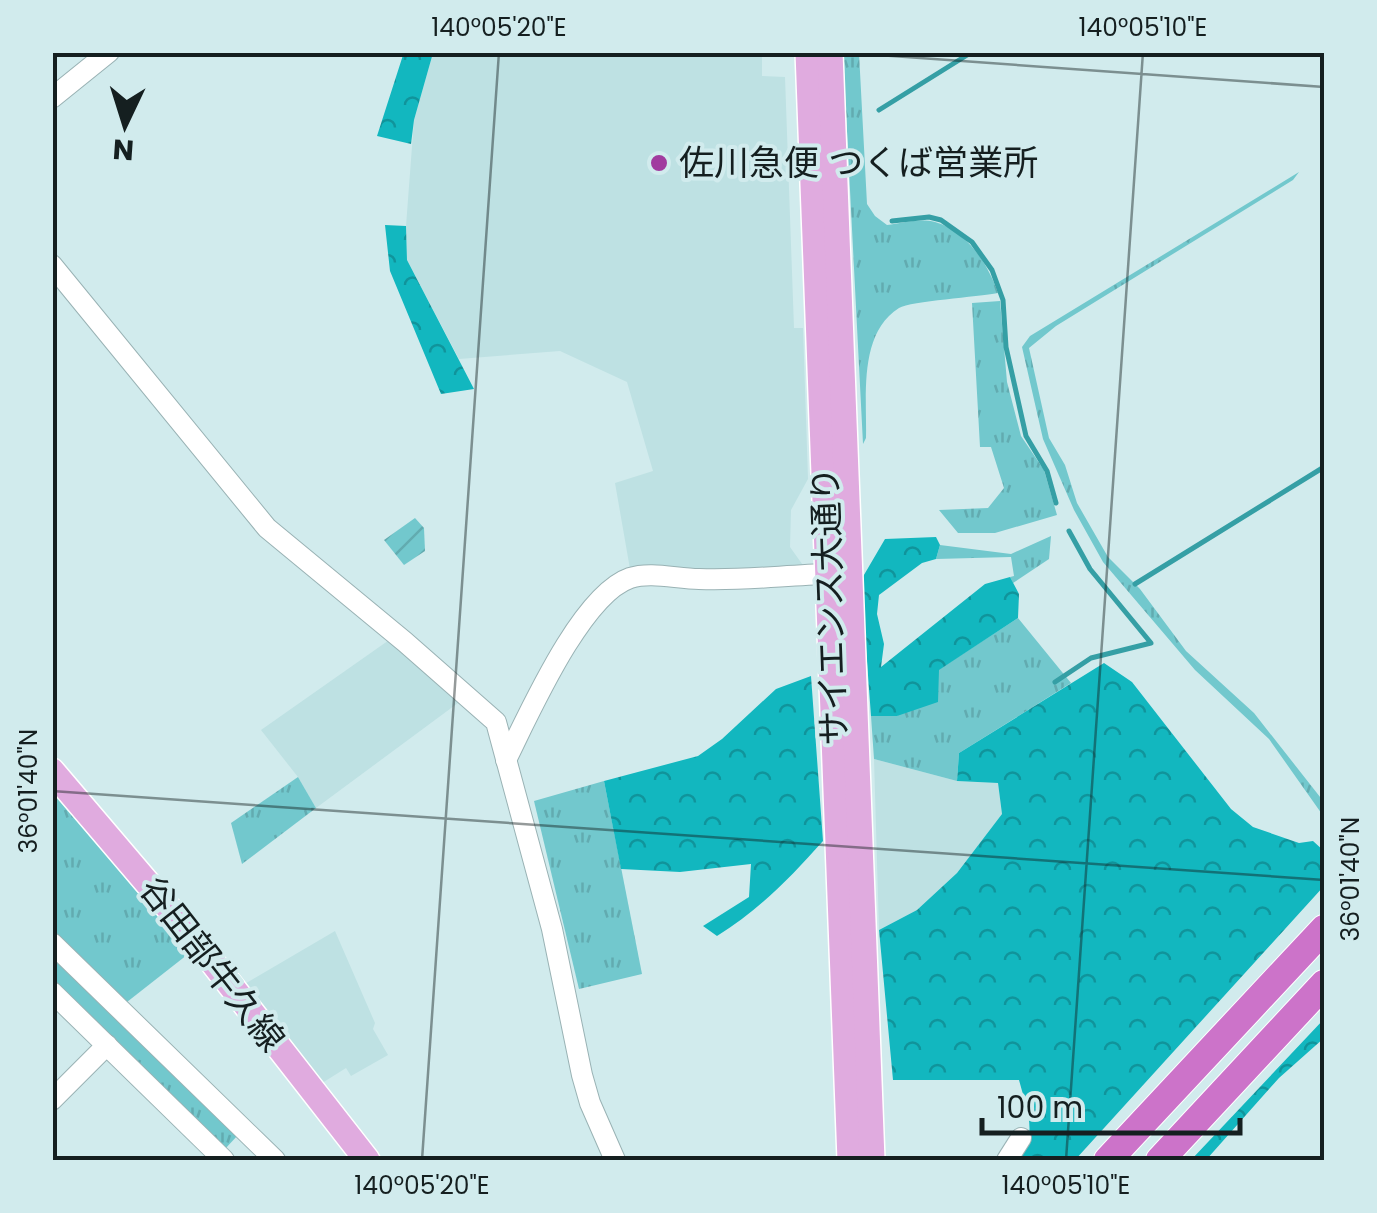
<svg xmlns="http://www.w3.org/2000/svg" width="1377" height="1213" font-family="Poppins,'Noto Sans JP',sans-serif">
<style>
.built{fill:#bee1e3}
.grass{fill:url(#grass-tufts)}
.forest{fill:url(#forest-crowns)}
.garden{fill:url(#garden-furrows)}
.lines{fill:none;stroke-linecap:round;stroke-linejoin:round}
.stream{stroke:#359fa5;stroke-width:5}
.minor-casing{stroke:#99b2b4;stroke-width:22}
.major-casing{stroke:#fff;stroke-width:28}
.highway-casing{stroke:#fff;stroke-width:30}
.minor{stroke:#fff;stroke-width:20}
.major{stroke:#e0abdf;stroke-width:25}
.highway{stroke:#cc73c9;stroke-width:28}
.ticks{fill:none;stroke:#151f20;stroke-width:2.5;stroke-opacity:0.45}
.poi-dot{fill:#a13b9f;stroke:#d1ebed;stroke-width:4}
.labels{text-anchor:middle;stroke-width:8;stroke-linejoin:round;paint-order:stroke}
.poi-label{font-size:35px;fill:#151f20;stroke:#d1ebed;text-anchor:start}
.street-label{font-size:35px;fill:#151f20;stroke:#d1ebed}
.neatline{fill:none;stroke:#151f20;stroke-width:4}
.ticks-label{font-size:25px;text-anchor:middle;fill:#151f20}
</style>
<defs>
<pattern id="grass-tufts" width="24" height="20" patternUnits="userSpaceOnUse" patternTransform="scale(2.5)"><rect width="24" height="20" fill="#72c8cd"/><path d="M3 7l-1-3M5 7V3M7 7l1-3M15 17l-1-3M17 17v-4M19 17l1-3" fill="none" stroke="#62abb0"/></pattern>
<pattern id="forest-crowns" width="20" height="18" patternUnits="userSpaceOnUse" patternTransform="scale(2.5)"><rect width="20" height="18" fill="#12b7bf"/><path d="M2 6a3 3 0 1 1 6 0M12 15a3 3 0 1 1 6 0" fill="none" stroke="#10949b"/></pattern>
<pattern id="garden-furrows" width="10" height="10" patternUnits="userSpaceOnUse" patternTransform="scale(2.5)"><rect width="10" height="10" fill="#72c8cd"/><path d="M-1 1l2-2M0 10L10 0M9 11l2-2" fill="none" stroke="#62abb0"/></pattern>
</defs>
<rect width="100%" height="100%" fill="#d1ebed"/>
<g class="built">
<path d="M433 53H762V76L785 77 794 328H803L808 479 791 510 790 547 805 568 762 573 630 569 615 483 653 471 627 382 560 351 459 359 407 260 406 226 414 120Z"/>
<path d="M392 638 462 700 316 808 298 777 261 730Z"/>
<path d="M874 759 957 781 998 783 1002 814 957 873 917 910 879 930Z"/>
<path d="M335 931 375 1023 373 1029 388 1055 351 1076 346 1068 319 1085 243 985Z"/>
</g>
<g class="grass">
<path d="M843 53H859L867 204 875 216 887 225C902 223 920 218 935 222 967 231 988 264 998 293 978 297 911 301 899 308 858 334 867 397 866 438L863 444Z"/>
<path d="M1299 172 1293 180 1056 326 1029 348 1049 438 1065 465 1077 503 1108 557 1140 589 1186 651 1254 713 1324 802V817L1269 739 1195 670 1103 562 1074 510 1043 439 1022 347 1030 336Z"/>
<path d="M1000 301 1007 382 1021 436 1044 470 1057 515 995 533H958L939 510 988 508 1004 488 991 447H980L972 303Z"/>
<path d="M1051 536 1049 559 1013 583 1010 577 1014 576 1011 557 936 559 940 545 1011 554Z"/>
<path d="M1018 618 1071 683 959 753 957 781 874 759 871 716H897L938 670Z"/>
<path d="M298 777 316 808 242 864 231 823Z"/>
<path d="M604 781 642 974 579 989 534 801Z"/>
<path d="M52 784 192 951 127 1002 53 930Z"/>
<path d="M52 953 238 1135 225 1149 53 980Z"/>
</g>
<g class="forest">
<path d="M404 52 433 53 414 120 411 144 377 136Z"/>
<path d="M385 225 406 226 407 260 474 389 441 394 390 271Z"/>
<path d="M936 537 940 545 936 559 922 563 879 595 877 614 884 644 881 667 985 584 1010 577 1019 594 1018 618 939 670 938 702 897 716H871L861 580 885 539Z"/>
<path d="M1104 663 1132 682 1231 809 1253 827 1299 843 1313 841 1324 851V886L1075 1160H1019C1038 1133 1027 1110 1019 1080H893L879 930 917 910 957 873 1002 814 998 783 957 781 959 753Z"/>
<path d="M811 676 823 841C790 878 759 910 717 936L703 926 749 897 751 864 680 872 621 869 604 781 698 756 722 739 776 689Z"/>
<path d="M1324 1019V1038L1279 1078 1206 1160H1191Z"/>
</g>
<path class="garden" d="M415 518 424 528 425 551 404 565 384 540Z"/>
<g class="lines">
<g class="stream">
<path d="M879 110 972 52"/>
<path d="M892 221 929 217 941 220 972 242 992 270 1003 300 1006 347 1026 436 1047 471 1056 503"/>
<path d="M1135 584 1324 467"/>
<path d="M1055 682 1091 658 1151 643 1090 569 1069 531"/>
</g>
<defs>
<g id="minor">
<path d="M52 98 109 52"/>
<path d="M52 265 267 528 405 642 496 722 552 929 582 1075 590 1103 615 1160"/>
<path d="M506 760C529 714 581 595 630 578 651 571 677 579 699 579 743 581 786 575 829 574"/>
<path d="M52 943 275 1160"/>
<path d="M52 992 224 1160"/>
<path d="M52 1100 107 1045"/>
<path d="M1007 1160 1021 1138"/>
</g>
<g id="major">
<path d="M808 52 850 1160"/>
<path d="M830 52 872 1160"/>
<path d="M52 771 189 932 367 1160"/>
</g>
<g id="highway">
<path d="M1108 1160 1324 929"/>
<path d="M1160 1160 1324 984"/>
</g>
</defs>
<use href="#minor" class="minor-casing"/>
<use href="#major" class="major-casing"/>
<use href="#highway" class="highway-casing"/>
<use href="#minor" class="minor"/>
<use href="#major" class="major"/>
<use href="#highway" class="highway"/>
</g>
<path class="ticks" d="M836 52 1324 87M52 791 1324 880M422 1160 499 52M1066 1160 1143 52"/>
<circle class="poi-dot" cx="659" cy="163" r="10"/>
<g class="labels">
<g class="poi-label">
<text x="679" y="175">佐川急便 つくば営業所</text>
</g>
<g class="street-label">
<text transform="translate(830 606) rotate(-92)" y="12">サイエンス大通り</text>
<text transform="translate(212 964) rotate(52)" y="12">谷田部牛久線</text>
</g>
</g>
<rect width="1377" height="1213" fill="none" stroke="#d1ebed" stroke-width="110"/>
<g transform="translate(125 125) rotate(184)" stroke="#d1ebed" stroke-width="8" paint-order="stroke">
<path d="M0-8L18 38L0 25L-18 38Z" fill="#151f20"/>
<text y="-15" font-size="28" font-weight="bold" text-anchor="middle" fill="#151f20">N</text>
</g>
<path d="M982 1118v15h258v-15" fill="none" stroke="#151f20" stroke-width="5"/>
<text x="997" y="1118" font-size="30" fill="#151f20" stroke="#d1ebed" stroke-width="8" paint-order="stroke">100 m</text>
<rect x="55" y="55" width="1267" height="1103" class="neatline"/>
<g class="ticks-label">
<text x="499" y="36">140°05'20"E</text>
<text x="1143" y="36">140°05'10"E</text>
<text transform="translate(28 791) rotate(-90)" y="9">36°01'40"N</text>
<text transform="translate(1350 879) rotate(-90)" y="9">36°01'40"N</text>
<text x="422" y="1194">140°05'20"E</text>
<text x="1066" y="1194">140°05'10"E</text>
</g>
</svg>
